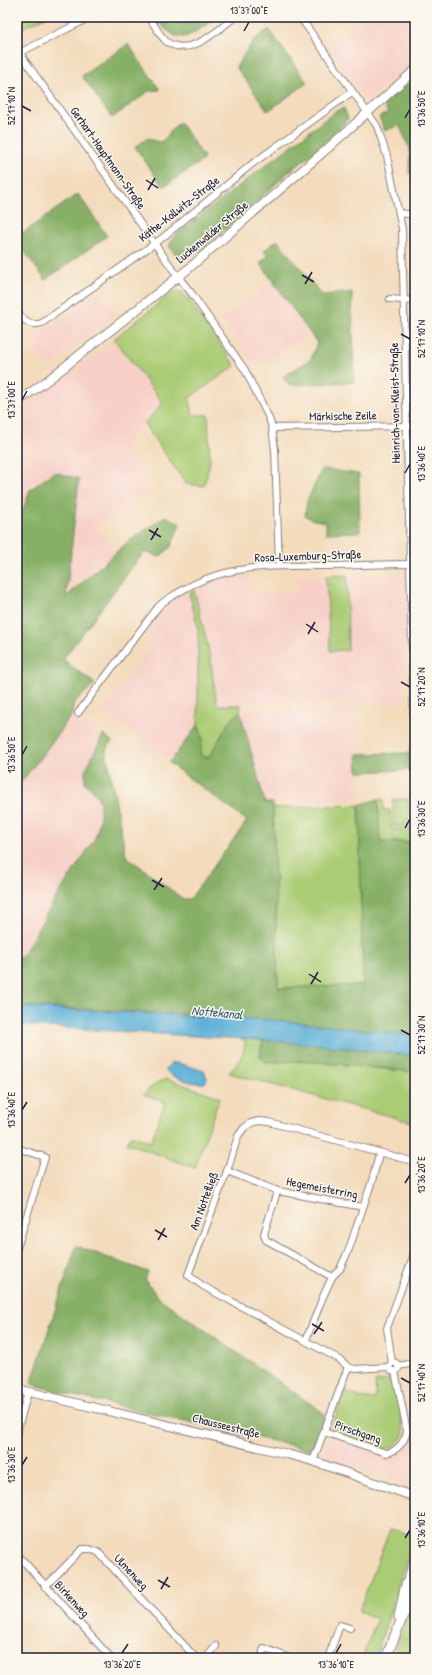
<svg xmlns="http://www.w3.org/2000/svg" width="432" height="1675" font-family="'Patrick Hand',sans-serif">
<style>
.built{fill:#f7d1c8}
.green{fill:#aacc74;stroke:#667758}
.forest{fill:#87b066;stroke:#546950}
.water{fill:#5bb0d7;stroke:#3e6989}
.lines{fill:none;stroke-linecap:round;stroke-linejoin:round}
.street-casing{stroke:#8a7e7c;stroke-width:8}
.secondary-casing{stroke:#8a7e7c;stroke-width:10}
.primary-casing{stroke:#8a7e7c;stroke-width:11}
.street{stroke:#fff;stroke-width:6}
.secondary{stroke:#fff;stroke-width:8}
.primary{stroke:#fff;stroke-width:9}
.ticks{fill:none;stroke:#22223b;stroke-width:1.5}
.labels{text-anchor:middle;stroke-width:3;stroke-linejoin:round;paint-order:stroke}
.street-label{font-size:12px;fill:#22223b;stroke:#fbf7ec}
.water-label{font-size:13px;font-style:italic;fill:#395b79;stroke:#fbf7ec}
.neatline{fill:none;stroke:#22223b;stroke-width:1.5}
.ticks-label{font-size:10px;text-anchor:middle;fill:#22223b}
</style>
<rect width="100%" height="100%" fill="#fbf7ec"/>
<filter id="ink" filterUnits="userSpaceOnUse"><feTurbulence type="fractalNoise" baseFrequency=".025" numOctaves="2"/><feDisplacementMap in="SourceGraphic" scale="8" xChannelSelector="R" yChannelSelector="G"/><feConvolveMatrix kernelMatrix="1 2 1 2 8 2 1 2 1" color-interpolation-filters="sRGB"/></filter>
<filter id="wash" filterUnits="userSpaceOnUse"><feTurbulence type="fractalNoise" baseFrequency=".012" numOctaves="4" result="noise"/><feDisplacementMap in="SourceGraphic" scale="16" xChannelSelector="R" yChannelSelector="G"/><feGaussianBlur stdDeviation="0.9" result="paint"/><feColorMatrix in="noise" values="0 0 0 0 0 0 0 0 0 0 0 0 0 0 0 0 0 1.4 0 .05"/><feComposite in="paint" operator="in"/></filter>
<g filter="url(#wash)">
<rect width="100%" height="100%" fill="#f3dbbc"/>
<g class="built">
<path d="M367 17H415V63L367 101 329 49Z"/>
<path d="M273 282 309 333 263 365 261 363 255 367 222 319Z"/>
<path d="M98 291 116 315 49 367 29 341Z"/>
<path d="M114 339 163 403 124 445 148 477 144 481 148 487 95 527 115 553 65 597 79 479 54 472 30 490 17 527V413Z"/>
<path d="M251 574V588L254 589 255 593 297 592 296 576H326L330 651 348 650 347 575 406 574 408 648 403 649 404 703 352 704 320 702 217 705 209 651 194 590 221 578Z"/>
<path d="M189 592 198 629V725L171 761 104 710 153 644 142 635 164 607Z"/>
<path d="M356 708 358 800 265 803 240 711Z"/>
<path d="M71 716 103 735 85 771V783L97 795 100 817 98 831 94 840 55 899 23 955 17 959V788Z"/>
<path d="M329 1436 386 1454 404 1443 406 1442 415 1445V1487L322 1456Z"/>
</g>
<g class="green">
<path d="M17 17H46L17 30Z"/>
<path d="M173 292H181L186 296 235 366 189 398 193 415H208L210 462 204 486 186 484 144 424 163 403 114 339Z"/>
<path d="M347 575 348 650 330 651 326 576Z"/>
<path d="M194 590 209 651 217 705H241L240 711 230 721 209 757C197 759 201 749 202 741 202 735 200 730 198 725V629L189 592Z"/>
<path d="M378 799H383L384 810H390L391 829H413V842H380Z"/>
<path d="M408 799 409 826H393V800Z"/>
<path d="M359 805 363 986 278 988 273 808Z"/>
<path d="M245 1039 263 1040 260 1051 266 1062 307 1061 415 1072V1123L229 1073C239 1062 245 1054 245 1039Z"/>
<path d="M166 1079 220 1097 195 1168 127 1143 131 1135 151 1142 165 1102 144 1095C150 1087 156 1082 166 1079Z"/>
<path d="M393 1379 404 1432C402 1440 393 1449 384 1449L330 1431 345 1391C355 1395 367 1403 376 1397L375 1382Z"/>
<path d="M415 1517V1537L398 1584 391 1610 375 1658H362L377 1619 359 1611 390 1529 409 1534Z"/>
<path d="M415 1597V1646L409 1658H392Z"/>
</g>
<g class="forest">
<path d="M155 17H217C189 36 180 50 155 17Z"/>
<path d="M269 29 307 83 268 111 236 67 254 40Z"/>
<path d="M128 44 160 90 149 91 112 118 82 76Z"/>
<path d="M415 78V171L409 174 410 149 399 125 385 131 379 117 388 113 383 104Z"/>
<path d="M344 108 348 119 329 139 309 157 293 168 252 206 203 248 196 253 181 260 177 257 169 246 174 236 336 111Z"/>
<path d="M180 123 204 157 202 161 163 187 135 147 148 138 158 142 163 141 175 126Z"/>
<path d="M78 194 107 236 45 280 17 241V237Z"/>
<path d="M277 240 322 295 352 292 354 382 289 385 283 377 311 359 317 343 260 263 268 256 264 251Z"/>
<path d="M322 469 359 474 360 532 326 533V522L314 520 305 516 307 501Z"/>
<path d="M54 472 79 479 66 597 130 540 166 516 180 524 171 547 159 557 144 552 63 659 95 684 74 703 71 716 41 757 17 787V527L30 490Z"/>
<path d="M240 711 265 803H273L278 988 363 985 359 805 378 799 380 842H413L415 844V1036L183 1014 17 1006V959L23 955 55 899 94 840C99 829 104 804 96 794 93 790 89 786 85 783V771L103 735 112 741 106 750 126 856 183 899H190L247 821 169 763 198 725C200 730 202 735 202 741 201 749 197 759 209 757L230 721Z"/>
<path d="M411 753 412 770 358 772 357 754Z"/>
<path d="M263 1040 331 1046 415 1056V1072L307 1061 266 1062 260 1056Z"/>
<path d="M76 1246 148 1272 145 1280 159 1298 325 1414 312 1450 67 1394 31 1384Z"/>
</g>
<g class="water">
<path d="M17 1007 273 1020 401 1034 415 1036V1056L331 1046 274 1041 17 1025Z"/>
<path d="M171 1063H178L204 1071 207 1078 205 1083C194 1084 171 1079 165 1069Z"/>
</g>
</g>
<g filter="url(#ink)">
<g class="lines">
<defs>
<g id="street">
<path d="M149 17C154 24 160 37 167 42 191 58 217 30 235 17"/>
<path d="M300 17 377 126 387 156 402 229 415 772"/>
<path d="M19 52 174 271 192 294 245 370 269 418 272 428 275 450 279 565"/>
<path d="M17 54 91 17"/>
<path d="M399 213 415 215"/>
<path d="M390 299 415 301"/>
<path d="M17 311C23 321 30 327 42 323L161 239 252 164 352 92"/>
<path d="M272 428 415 426"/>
<path d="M78 713 158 607C164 600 173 596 181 591 229 562 281 566 335 566 362 565 388 564 415 564"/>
<path d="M17 1148 45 1157 17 1248"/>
<path d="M227 1171 278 1191"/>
<path d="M332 1277 266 1240 264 1234 276 1195 278 1191 363 1207"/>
<path d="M306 1340 322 1299 332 1277 340 1269 349 1249 372 1181 379 1154"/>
<circle cx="394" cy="1367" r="4.5"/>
<path d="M392 1363 387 1328 415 1251"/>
<path d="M398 1366 415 1363"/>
<path d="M389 1367 355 1369 348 1367 339 1359 203 1286 188 1275 227 1171 238 1136 244 1128 251 1123 259 1121 269 1122 415 1162"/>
<path d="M17 1432 28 1392"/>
<path d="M324 1432 386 1453C397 1452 405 1441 407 1431L395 1371"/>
<path d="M313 1461 348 1367"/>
<path d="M17 1554 111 1658"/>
<path d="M45 1587 82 1549H89L98 1552 196 1658"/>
<path d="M206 1658 216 1646"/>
<path d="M261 1658 264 1648 290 1658"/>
<path d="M328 1658 340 1625 350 1628"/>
</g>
<g id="secondary">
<path d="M17 402 48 380 188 269 328 148 415 70"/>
<path d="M17 1389 287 1454 313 1461 415 1497"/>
</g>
<g id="primary">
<path d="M399 1617 405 1588 415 1561"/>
<path d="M386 1658 415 1586"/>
</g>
</defs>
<use href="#street" class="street-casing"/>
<use href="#secondary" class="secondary-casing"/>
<use href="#primary" class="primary-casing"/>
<use href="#street" class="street"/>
<use href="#secondary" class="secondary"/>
<use href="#primary" class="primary"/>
</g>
</g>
<path class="ticks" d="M244 31 249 22M22 106 31 111M405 118 410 109M146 180 158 188M148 190 155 178M302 275 314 282M305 284 312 272M401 334 410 339M22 400 27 391M405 473 410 464M149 530 161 537M151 540 158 528M306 624 318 632M308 634 315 622M401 682 410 687M22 755 27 746M405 828 410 819M152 880 164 887M154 890 162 878M309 974 321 982M311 984 318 972M401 1030 410 1035M22 1110 27 1102M405 1183 410 1175M155 1230 167 1237M158 1240 165 1228M312 1324 324 1331M314 1334 322 1322M401 1378 410 1383M22 1465 27 1457M405 1538 410 1530M158 1580 170 1587M161 1589 168 1577M122 1653 128 1644M336 1653 341 1644"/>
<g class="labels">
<g class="street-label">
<text transform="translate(108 158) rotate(55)" y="4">Gerhart-Hauptmann-Straße</text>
<text transform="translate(179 209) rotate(-38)" y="4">Käthe-Kollwitz-Straße</text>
<text transform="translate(212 232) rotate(-40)" y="4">Luckenwalder Straße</text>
<text transform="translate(395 403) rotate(-91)" y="4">Heinrich-von-Kleist-Straße</text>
<text transform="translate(343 416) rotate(-1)" y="4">Märkische Zeile</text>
<text transform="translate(308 556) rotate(-2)" y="4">Rosa-Luxemburg-Straße</text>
<text transform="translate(322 1188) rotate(11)" y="4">Hegemeisterring</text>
<text transform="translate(204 1201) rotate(-70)" y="4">Am Nottefließ</text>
<text transform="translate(226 1426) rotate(14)" y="4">Chausseestraße</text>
<text transform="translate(358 1432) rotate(19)" y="4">Pirschgang</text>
<text transform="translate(131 1572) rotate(47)" y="4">Ulmenweg</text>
<text transform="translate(72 1599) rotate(47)" y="4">Birkenweg</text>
</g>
<g class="water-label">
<text transform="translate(217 1012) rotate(5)" y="5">Nottekanal</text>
</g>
</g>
<rect width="432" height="1675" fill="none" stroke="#fbf7ec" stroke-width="44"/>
<rect x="22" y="22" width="388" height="1631" class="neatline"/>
<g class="ticks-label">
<text x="249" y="14">13°37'00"E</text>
<text transform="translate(11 106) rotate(-90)" y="4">52°17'10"N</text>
<text transform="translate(421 109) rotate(-90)" y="4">13°36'50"E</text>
<text transform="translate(421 339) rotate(-90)" y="4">52°17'10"N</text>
<text transform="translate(11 400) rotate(-90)" y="4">13°37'00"E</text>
<text transform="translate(421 464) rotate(-90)" y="4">13°36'40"E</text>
<text transform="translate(421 687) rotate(-90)" y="4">52°17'20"N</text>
<text transform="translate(11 755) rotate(-90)" y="4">13°36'50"E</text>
<text transform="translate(421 819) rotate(-90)" y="4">13°36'30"E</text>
<text transform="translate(421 1035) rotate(-90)" y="4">52°17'30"N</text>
<text transform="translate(11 1110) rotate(-90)" y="4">13°36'40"E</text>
<text transform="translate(421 1175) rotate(-90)" y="4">13°36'20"E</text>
<text transform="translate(421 1383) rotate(-90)" y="4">52°17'40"N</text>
<text transform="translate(11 1465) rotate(-90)" y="4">13°36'30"E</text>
<text transform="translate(421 1530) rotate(-90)" y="4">13°36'10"E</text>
<text x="122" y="1668">13°36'20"E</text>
<text x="336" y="1668">13°36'10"E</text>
</g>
</svg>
